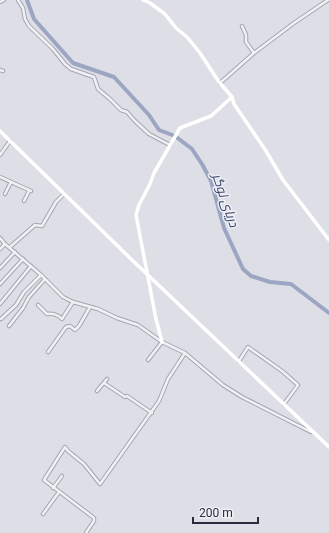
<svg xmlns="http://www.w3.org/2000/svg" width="329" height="533" font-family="Roboto,Cairo,sans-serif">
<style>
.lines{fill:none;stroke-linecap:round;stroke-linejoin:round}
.river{stroke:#9ca6c3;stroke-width:4}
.street-casing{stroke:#a4a5b0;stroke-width:4.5}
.street{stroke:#f0f1f5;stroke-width:2.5}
.secondary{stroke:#fff;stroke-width:3.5}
.labels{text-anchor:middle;stroke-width:3;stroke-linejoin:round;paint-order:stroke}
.water-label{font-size:13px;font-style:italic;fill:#37426b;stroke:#edeff4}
</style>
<rect width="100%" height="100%" fill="#dedfe6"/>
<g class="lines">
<path class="river" d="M27 0 34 19 73 63 114 77 149 115 159 130 175 136 192 149 202 164 211 181 224 228 243 269 251 276 270 282 291 284 329 313"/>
<defs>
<g id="street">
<path d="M18 0 23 8 25 19 29 26 53 49 65 64 71 69 94 77 98 89 110 99 121 110 127 112 135 121 149 134 170 145"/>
<path d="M0 2 4 0"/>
<path d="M242 26 246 35V42L254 53"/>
<path d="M0 70 3 71"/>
<path d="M220 83 254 53 294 23 328 0"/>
<path d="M0 155 10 141"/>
<path d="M0 177 31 191"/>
<path d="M5 194 11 182"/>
<path d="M24 201 29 191"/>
<path d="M0 238 5 244 41 275 63 297 73 302 98 309 117 318 138 325 162 342 185 353 223 385 242 397 311 432"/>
<path d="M10 247 35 225 42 226 56 202 64 194"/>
<path d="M0 249 5 244"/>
<path d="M0 268 15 252"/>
<path d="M0 284 23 259"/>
<path d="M0 304 31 266"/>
<path d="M38 305 47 314C52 313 59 315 62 319L73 302"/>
<path d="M1 319 16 305 24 292 41 275"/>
<path d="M9 326 23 308 29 297 45 279"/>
<path d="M48 352 66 327 70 326 75 330 79 326 90 307"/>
<path d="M148 360 162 342"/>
<path d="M239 361 248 347 282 371 298 385 284 404"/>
<path d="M104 383 125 397 127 396 152 413"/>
<path d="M97 391 107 379"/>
<path d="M53 488 62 476"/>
<path d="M43 514 59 492"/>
<path d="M86 533 94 521V518L44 480 65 447 68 451 84 464 100 484 159 401 168 379 185 353"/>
</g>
</defs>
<use href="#street" class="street-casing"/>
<use href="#street" class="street"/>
<g class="secondary">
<path d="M143 0 150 3 165 14 176 28 187 37 200 53 219 82 232 97 234 104 266 151 283 180 329 240"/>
<path d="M0 131 131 259 329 447"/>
<path d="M162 342 156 319 136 215 139 205 150 184 154 173 180 128 211 116 232 97"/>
</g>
</g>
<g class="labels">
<g class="water-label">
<text transform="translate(226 200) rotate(71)" y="5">دریای لوگر</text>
</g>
</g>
<path d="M193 517v6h65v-6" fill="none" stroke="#292b3c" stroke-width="2"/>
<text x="199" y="517" font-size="12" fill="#292b3c" stroke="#edeff4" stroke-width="3" paint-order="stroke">200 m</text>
</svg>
